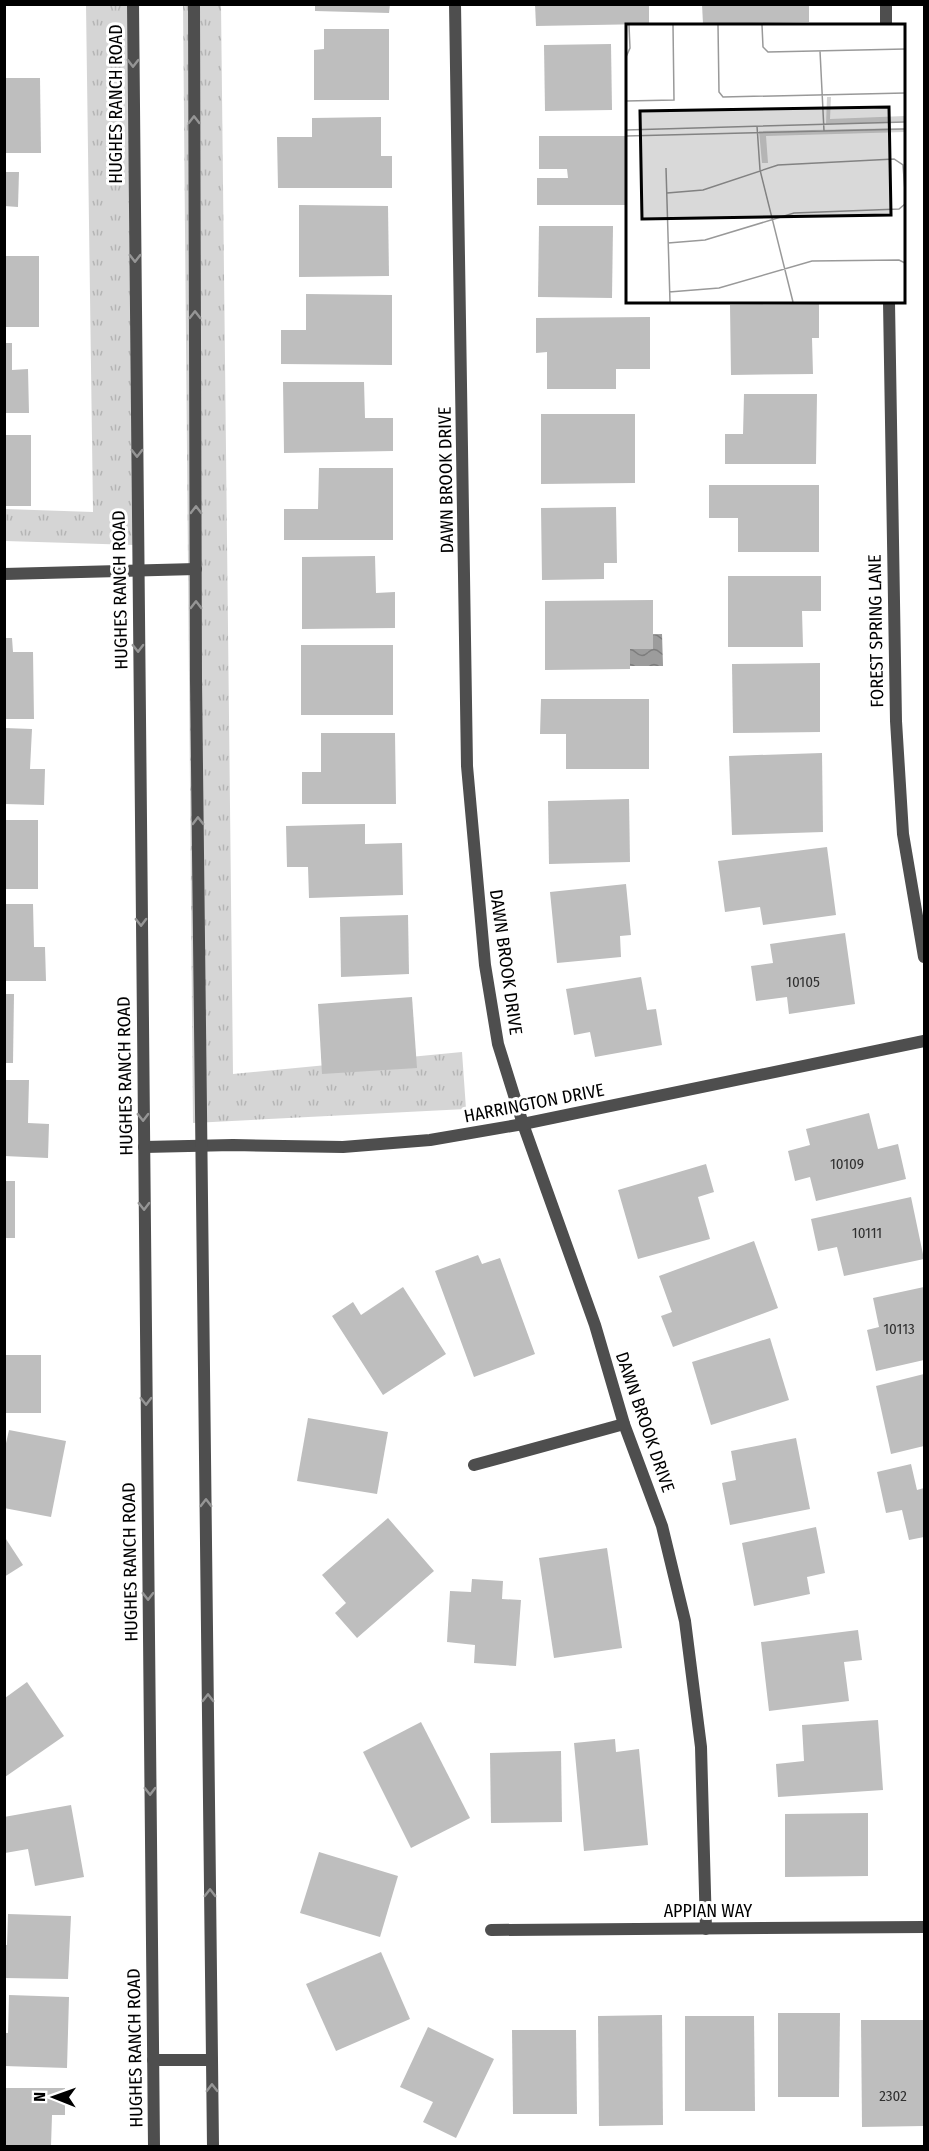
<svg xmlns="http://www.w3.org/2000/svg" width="929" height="2151" font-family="'Fira Sans Condensed',sans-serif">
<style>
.grass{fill:url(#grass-tufts)}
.water{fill:url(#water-waves)}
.building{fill:#bebebe}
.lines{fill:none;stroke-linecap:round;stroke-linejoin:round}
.minor{stroke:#4e4e4e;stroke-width:12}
.tertiary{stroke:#4e4e4e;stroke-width:12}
.oneway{stroke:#959595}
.labels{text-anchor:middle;stroke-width:6;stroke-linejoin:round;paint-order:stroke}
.number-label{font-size:15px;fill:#303030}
.street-label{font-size:18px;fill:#000;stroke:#fff}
.inset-road{fill:none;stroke:#999;stroke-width:1.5}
.view{fill:#000;fill-opacity:0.15;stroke:#000;stroke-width:3}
.inset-edge{fill:none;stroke:#000;stroke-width:3}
</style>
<defs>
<pattern id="grass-tufts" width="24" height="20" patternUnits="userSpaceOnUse" patternTransform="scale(1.5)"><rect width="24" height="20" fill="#d5d5d5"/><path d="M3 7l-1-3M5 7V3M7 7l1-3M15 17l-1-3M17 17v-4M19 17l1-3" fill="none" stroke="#b5b5b5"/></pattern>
<pattern id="water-waves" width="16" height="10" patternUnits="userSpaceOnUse" patternTransform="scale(1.5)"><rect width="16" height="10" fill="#9c9c9c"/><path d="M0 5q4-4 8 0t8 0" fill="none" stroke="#7d7d7d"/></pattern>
</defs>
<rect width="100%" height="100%" fill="#fff"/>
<g class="grass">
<path d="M86 5H133L135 545 5 541V509L93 512Z"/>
<path d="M183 5H221L233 1074 462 1052 466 1109 193 1123Z"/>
</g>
<path class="water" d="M662 634 663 666H624L625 635Z"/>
<g class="building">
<path d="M315 4H390L389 13 315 11Z"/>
<path d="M535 4H649V24L536 26Z"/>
<path d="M702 4H809V22L703 24Z"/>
<path d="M324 29H389V100H314V50L324 49Z"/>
<path d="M611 44 612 110 545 111 544 45Z"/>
<path d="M4 78H40L41 153H4Z"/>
<path d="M381 117V156H392V188H278L277 137H312V118Z"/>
<path d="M539 136H628V205H537V178H568L567 169H539Z"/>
<path d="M4 172H19L18 207 4 206Z"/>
<path d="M299 205 388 206 389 276 299 277Z"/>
<path d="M539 226H613L612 298 538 297Z"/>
<rect x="4" y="256" width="35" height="71"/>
<path d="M306 294 392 295V365L281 364V330H306Z"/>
<path d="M819 304V338H812L813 374 731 375 730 305Z"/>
<path d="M650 317V369H616V389H547V352L536 353V318Z"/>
<path d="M4 343H12V370L28 369 29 413H4Z"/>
<path d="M283 382H364L365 418H393V451L284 453Z"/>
<path d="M744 394H817L816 464H725V434H743Z"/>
<path d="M541 414H635V483L541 484Z"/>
<rect x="4" y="435" width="27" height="71"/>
<path d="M319 468H393V540H284V509H318Z"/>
<path d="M709 485H819V552H738V518H709Z"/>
<path d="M616 507 617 563H604V579L542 580 541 508Z"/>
<path d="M375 556 376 593 395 592V628L302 629V557Z"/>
<path d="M728 576H821V611H802L803 647H728Z"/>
<path d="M653 600V649H630V669L545 670V601Z"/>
<path d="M5 638H12L13 652H33L34 719H5Z"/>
<rect x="301" y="645" width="92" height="70"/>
<path d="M820 663V732L733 733 732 664Z"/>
<path d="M541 699H649V769H566V734H540Z"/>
<path d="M4 728 32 729 30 769H45L44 805 4 804Z"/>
<path d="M321 733H395L396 804H302V772H321Z"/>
<path d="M822 753 823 832 732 835 729 756Z"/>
<path d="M629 799 630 862 549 864 548 801Z"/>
<rect x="4" y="820" width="34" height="69"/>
<path d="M365 824V844L402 843 403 895 309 898 308 867H287L286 826Z"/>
<path d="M827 847 836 915 763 925 760 907 725 912 718 861Z"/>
<path d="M626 884 631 935 620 936 621 957 557 963 550 892Z"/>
<path d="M4 904H33L34 947H45L46 981H4Z"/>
<path d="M408 915 409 974 341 977 340 917Z"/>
<path d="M845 933 855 1004 789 1014 787 997 756 1001 751 966 773 963 770 944Z"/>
<path d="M641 977 647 1010 656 1009 662 1045 595 1057 590 1032 574 1035 566 989Z"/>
<path d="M4 994H14L13 1063H4Z"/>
<path d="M412 997 417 1068 322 1074 318 1004Z"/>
<path d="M4 1080H29L28 1123 49 1124 48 1158 4 1156Z"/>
<path d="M869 1113 878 1149 898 1144 906 1179 816 1201 810 1177 795 1181 788 1151 810 1145 806 1129Z"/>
<path d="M706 1164 714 1192 698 1197 710 1239 638 1259 618 1190Z"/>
<rect x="4" y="1181" width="11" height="57"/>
<path d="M911 1197 924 1259 844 1276 837 1247 818 1251 811 1219Z"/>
<path d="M754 1241 778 1308 673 1347 661 1316 672 1312 659 1276Z"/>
<path d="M478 1255 482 1264 500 1258 535 1354 474 1377 435 1271Z"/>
<path d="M403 1287 446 1354 383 1395 332 1316 353 1302 361 1315Z"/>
<path d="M924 1287V1360L876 1371 867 1330 879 1327 873 1298Z"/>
<path d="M770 1338 789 1400 711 1425 692 1362Z"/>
<rect x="4" y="1355" width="37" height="58"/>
<path d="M924 1374V1446L891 1454 876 1386Z"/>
<path d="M308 1418 388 1432 377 1494 297 1481Z"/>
<path d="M9 1430 66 1441 51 1517 4 1508V1452Z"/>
<path d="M796 1438 810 1509 730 1525 722 1483 736 1480 731 1451Z"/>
<path d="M911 1464 917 1490 924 1488V1537L909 1540 902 1510 886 1513 877 1472Z"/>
<path d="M388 1518 434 1571 357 1638 335 1613 346 1603 322 1575Z"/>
<path d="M816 1527 825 1573 807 1577 810 1594 754 1606 742 1543Z"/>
<path d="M4 1536 23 1565 4 1577Z"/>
<path d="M607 1548 622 1648 554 1658 539 1558Z"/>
<path d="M472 1579 503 1581 502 1599 521 1600 516 1666 474 1663 475 1645 447 1642 450 1591 471 1592Z"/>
<path d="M858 1630 862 1660 844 1662 849 1701 769 1711 761 1642Z"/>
<path d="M27 1682 64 1736 5 1777V1698Z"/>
<path d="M878 1720 883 1790 778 1797 776 1764 804 1761 802 1725Z"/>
<path d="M421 1722 470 1818 411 1848 363 1752Z"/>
<path d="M615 1739 616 1752 639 1749 648 1845 584 1851 574 1743Z"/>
<path d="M561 1751 562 1822 491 1823 490 1753Z"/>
<path d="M71 1805 84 1877 35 1886 28 1849 5 1853 4 1817Z"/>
<path d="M868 1813V1876L785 1877V1814Z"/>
<path d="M319 1852 398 1876 380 1937 300 1913Z"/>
<path d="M8 1914 71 1916 68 1979 4 1978V1945H7Z"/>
<path d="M381 1952 410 2019 336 2051 306 1984Z"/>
<path d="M9 1995 69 1997 67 2068 4 2066V2033H8Z"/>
<path d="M778 2013H840L839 2097H778Z"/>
<path d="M662 2015 663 2125 599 2126 598 2016Z"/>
<path d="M685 2016H754L755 2111H685Z"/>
<path d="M861 2020H924V2126L862 2127Z"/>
<path d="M428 2027 494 2059 456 2138 423 2122 433 2102 400 2087Z"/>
<path d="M512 2030H576L577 2114H513Z"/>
<path d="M4 2088H65V2115H52L51 2146H4Z"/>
</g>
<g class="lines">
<g class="minor">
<path d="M455 4 467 766 485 965 498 1044 523 1124 595 1325 624 1424 662 1526 685 1621 701 1747 706 1929"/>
<path d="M886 4V26"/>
<path d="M889 302 896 721 903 834 924 957"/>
<path d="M4 574 196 569"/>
<path d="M144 1147 233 1145 343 1147 430 1140 523 1124 924 1041"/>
<path d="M474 1465 624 1424"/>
<path d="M491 1930 924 1927"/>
</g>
<g class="tertiary">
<path d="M133 4 154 2146"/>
<path d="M194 4 196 681 213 2146"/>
<path d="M153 2060H211"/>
</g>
</g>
<defs><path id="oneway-chevron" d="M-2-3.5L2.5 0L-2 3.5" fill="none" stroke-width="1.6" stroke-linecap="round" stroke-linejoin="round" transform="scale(1.5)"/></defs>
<g class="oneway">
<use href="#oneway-chevron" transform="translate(133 63) rotate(90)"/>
<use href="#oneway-chevron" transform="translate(194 120) rotate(-90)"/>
<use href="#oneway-chevron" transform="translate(135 258) rotate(90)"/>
<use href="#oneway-chevron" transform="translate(195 315) rotate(-90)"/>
<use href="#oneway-chevron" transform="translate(137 453) rotate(90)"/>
<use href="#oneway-chevron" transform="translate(196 510) rotate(-90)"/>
<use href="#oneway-chevron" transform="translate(196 605) rotate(-90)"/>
<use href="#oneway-chevron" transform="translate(138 648) rotate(89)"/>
<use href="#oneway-chevron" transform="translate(198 821) rotate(-91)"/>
<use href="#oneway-chevron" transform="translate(141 922) rotate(89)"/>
<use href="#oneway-chevron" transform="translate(143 1117) rotate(89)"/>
<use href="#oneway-chevron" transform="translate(144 1206) rotate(89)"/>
<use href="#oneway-chevron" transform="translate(146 1401) rotate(89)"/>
<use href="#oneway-chevron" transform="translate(206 1503) rotate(-90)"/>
<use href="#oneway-chevron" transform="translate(148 1596) rotate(89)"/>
<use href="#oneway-chevron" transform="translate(208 1698) rotate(-90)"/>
<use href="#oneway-chevron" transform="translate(150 1791) rotate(89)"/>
<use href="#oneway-chevron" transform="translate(210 1893) rotate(-90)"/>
<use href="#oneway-chevron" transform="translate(212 2088) rotate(-91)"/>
</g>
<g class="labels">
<g class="number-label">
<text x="803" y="987">10105</text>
<text x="847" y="1169">10109</text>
<text x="867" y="1238">10111</text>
<text x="899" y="1334">10113</text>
<text x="893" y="2101">2302</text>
</g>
<g class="street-label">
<text transform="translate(116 104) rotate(-90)" y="6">HUGHES RANCH ROAD</text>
<text transform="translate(446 480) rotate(-91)" y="6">DAWN BROOK DRIVE</text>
<text transform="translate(120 590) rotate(-91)" y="6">HUGHES RANCH ROAD</text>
<text transform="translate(876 631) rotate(-91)" y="6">FOREST SPRING LANE</text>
<text transform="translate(506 962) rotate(82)" y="6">DAWN BROOK DRIVE</text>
<text transform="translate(125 1076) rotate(-91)" y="6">HUGHES RANCH ROAD</text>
<text transform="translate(534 1103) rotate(-11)" y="6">HARRINGTON DRIVE</text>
<text transform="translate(645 1422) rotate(71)" y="6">DAWN BROOK DRIVE</text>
<text transform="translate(130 1562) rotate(-91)" y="6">HUGHES RANCH ROAD</text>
<text x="708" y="1917">APPIAN WAY</text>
<text transform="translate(135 2048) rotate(-91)" y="6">HUGHES RANCH ROAD</text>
</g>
</g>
<g transform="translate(626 24)">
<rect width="279" height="279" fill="#fff"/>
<path d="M201 73H205L204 95 279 92V98L200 100ZM279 104V108L140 112 142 139H136L133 107Z" fill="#d5d5d5"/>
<path class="inset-road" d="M92 1 93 68 97 73 279 69M136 1 137 23 142 28 279 25M194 27 198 107M0 33 4 24 3 1M0 77 48 76 47 1M131 102 134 146 167 278M0 106 279 98M0 112 279 105M40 144 44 278M41 169 77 166 152 141 268 135 277 141 279 167M42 219 79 216 168 189 273 185 279 180M43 268 93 264 186 237 273 236 279 239"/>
<path class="view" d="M263 83 265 191 16 195 14 87Z"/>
<rect width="279" height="279" class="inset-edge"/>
</g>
<rect width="929" height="2151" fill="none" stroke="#000000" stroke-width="12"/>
<g transform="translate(54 2097) rotate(271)" stroke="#ffffff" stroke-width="4.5" paint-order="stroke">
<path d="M0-4.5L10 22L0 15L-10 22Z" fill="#000000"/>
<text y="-9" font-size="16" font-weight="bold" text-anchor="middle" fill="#000000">N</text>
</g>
</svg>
